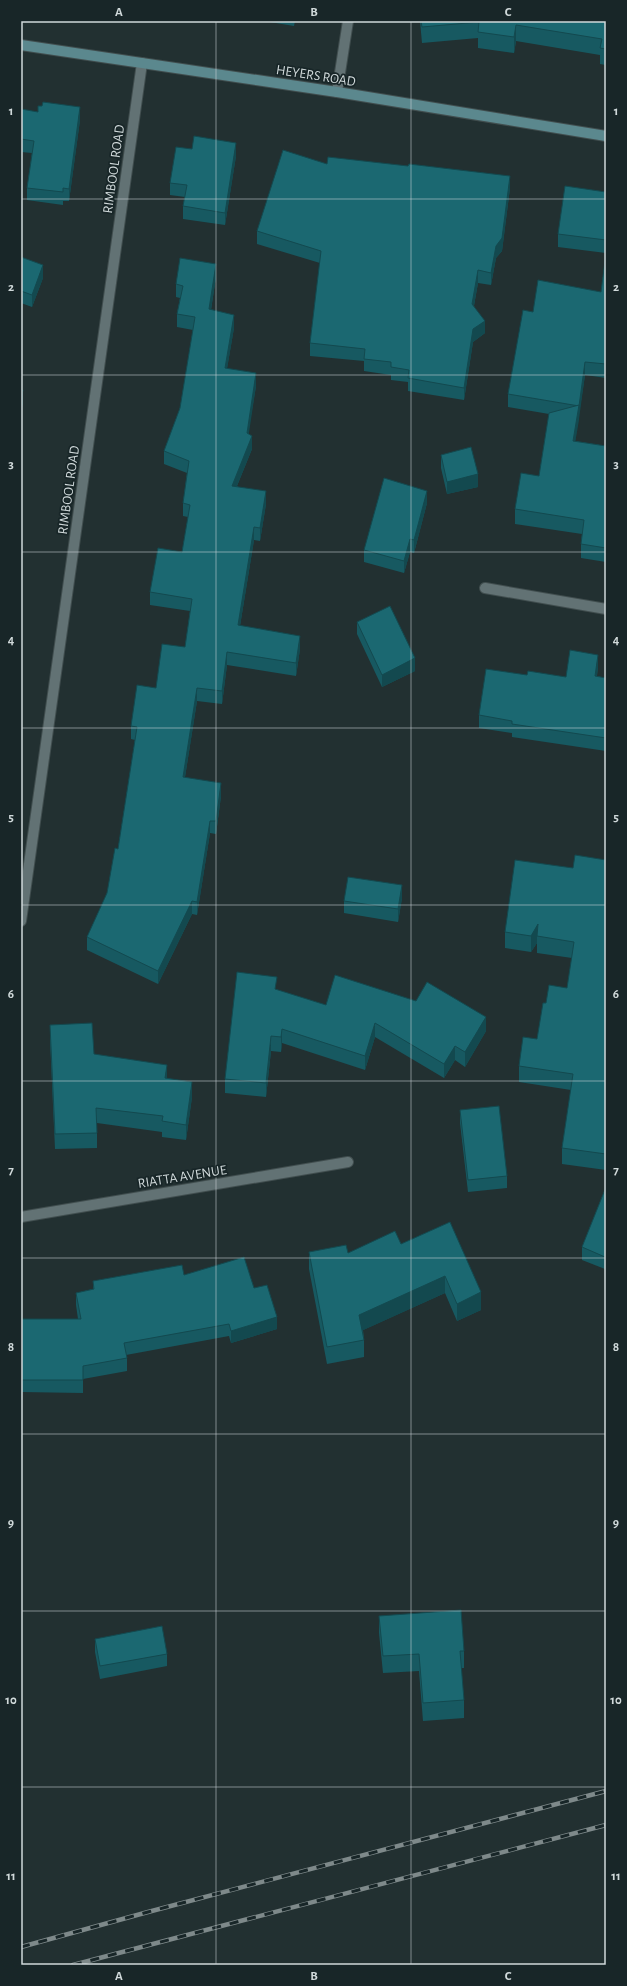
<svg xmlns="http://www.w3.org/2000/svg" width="627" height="1986" font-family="'Alegreya Sans',sans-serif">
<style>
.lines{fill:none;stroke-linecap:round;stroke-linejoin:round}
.street-casing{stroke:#414e4f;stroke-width:12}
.secondary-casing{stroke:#414e4f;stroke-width:12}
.street{stroke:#627274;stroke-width:10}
.secondary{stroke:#5b888e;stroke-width:10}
.rail-casing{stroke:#7e898a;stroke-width:4.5}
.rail{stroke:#182628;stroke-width:3;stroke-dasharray:9;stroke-linecap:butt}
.wall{fill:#175961}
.shaded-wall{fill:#13494f}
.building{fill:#1b6871;stroke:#13494f}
.grid{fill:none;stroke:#d0d9da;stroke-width:1;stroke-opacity:0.55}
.labels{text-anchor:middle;stroke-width:3.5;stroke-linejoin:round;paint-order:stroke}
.street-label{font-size:14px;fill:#d0d9da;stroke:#182628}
.neatline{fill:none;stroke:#d0d9da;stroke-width:1.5}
.grid-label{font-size:13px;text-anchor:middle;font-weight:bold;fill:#d0d9da}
</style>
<rect width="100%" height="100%" fill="#223031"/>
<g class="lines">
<defs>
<g id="street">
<path d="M337 92 348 21"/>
<path d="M485 588 606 609"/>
<path d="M21 921 142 63"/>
<path d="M21 1217 348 1162"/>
</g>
<path id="secondary" d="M21 45 337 92 606 136"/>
</defs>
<use href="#street" class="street-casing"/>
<use href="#secondary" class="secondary-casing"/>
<use href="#street" class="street"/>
<use href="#secondary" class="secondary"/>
<defs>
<g id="rail">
<path d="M21 1947 148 1912 606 1791"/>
<path d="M73 1965 606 1825"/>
</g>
</defs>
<use href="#rail" class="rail-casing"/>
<use href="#rail" class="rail"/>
</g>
<g class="wall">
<path d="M270 21H295L294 26 270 22Z"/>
<path d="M420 21H606V65L600 64V55L516 41 514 53 478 48V38L422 43Z"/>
<path d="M21 109 80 120 69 201H63V205L27 200V188L32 153 21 152Z"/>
<path d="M236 156 225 225 183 219V206L185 197 170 195V183Z"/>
<path d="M327 164 510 188 502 251 496 258 491 285 478 283 474 306 485 333 473 342 464 400 408 391V382L391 380V375L364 371V361L310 356V343L320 263 257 244V231Z"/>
<path d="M606 192V378L585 375 575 441 606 446V562L581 558V544L582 534 515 524V509L539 476 549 414 508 407V394L533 312 601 292 606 253 558 247V234Z"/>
<path d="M21 252V257L43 278 32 307 21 303Z"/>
<path d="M216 277 211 310 234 328 227 368 256 386 248 434 252 449 237 486 266 504 260 541 254 540 240 626 300 649 296 676 227 665 222 704 197 701 185 777 221 796 216 834 210 833 197 915 192 914 158 984 87 950V937L107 893 118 849 135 740 131 739V726L156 688 185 647 190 611 150 605V592L182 552 188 517 183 516V503L187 473 164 464V451L180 408 193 330 177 327V314L180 298 176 297V284Z"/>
<path d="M441 455 478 487 447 494 441 468Z"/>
<path d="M427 503 414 553 410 552 404 573 364 562V550Z"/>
<path d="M357 622 415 671 382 687 357 634Z"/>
<path d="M598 667 597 676 606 678V751L512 737V733L479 728V715L527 675 566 677Z"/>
<path d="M606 860V1170L562 1164V1148L571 1090 519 1082V1066L537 1039 546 1003 567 988 572 958 537 953V943L531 952 505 948V932L573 868Z"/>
<path d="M402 898 398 922 344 913V901Z"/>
<path d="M277 990 326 1005 486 1031 465 1067 455 1060 444 1078 375 1037 365 1070 282 1043 281 1052 271 1051 266 1097 225 1093V1079Z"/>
<path d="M50 1025 94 1054 167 1078 192 1097 186 1140 162 1137V1132L97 1123V1148L55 1149 50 1040Z"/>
<path d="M460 1110 507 1176V1188L468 1192 460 1123Z"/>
<path d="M606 1187V1266L605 1269 582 1260V1247Z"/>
<path d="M450 1222 481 1310 457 1321 445 1293 363 1330 364 1340V1357L327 1364 309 1269V1252L348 1253 401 1244Z"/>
<path d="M184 1275 254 1288 277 1329 231 1343 229 1336 126 1355 127 1358V1371L83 1379V1393L21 1392V1319H78L76 1305V1293L93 1289V1281Z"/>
<path d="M379 1616 464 1651V1668H461L464 1700V1718L423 1721 419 1671 383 1673 379 1633Z"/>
<path d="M95 1639 167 1654V1666L100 1679 95 1652Z"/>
</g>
<g class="shaded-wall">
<path d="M516 25V41L514 53V37Z"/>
<path d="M80 107V120L69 201V189Z"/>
<path d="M236 143V156L225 225V213Z"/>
<path d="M510 176V188L502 251 496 258 491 285V273L496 246Z"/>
<path d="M216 264V277L209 322V309Z"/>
<path d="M43 265V278L32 307V295Z"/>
<path d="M478 270V283L472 316V304Z"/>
<path d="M234 315V328L225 381V368Z"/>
<path d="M485 321V333L473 342 464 400V388L473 329Z"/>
<path d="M585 362V375L579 419V406Z"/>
<path d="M256 373V386L247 446V433Z"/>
<path d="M23 390V404L21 412V398Z"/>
<path d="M579 405V420L573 455V441Z"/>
<path d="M252 436V449L232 498V486Z"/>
<path d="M478 474V487L447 494V482Z"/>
<path d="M266 491V504L260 541V528Z"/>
<path d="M427 491V503L414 553V540Z"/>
<path d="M254 527V540L238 638V625Z"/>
<path d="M410 539V552L404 573V561Z"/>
<path d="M300 636V649L296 676V663Z"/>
<path d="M227 652V665L222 704V691Z"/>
<path d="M598 655V667L595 688V676Z"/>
<path d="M415 658V671L382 687V675Z"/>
<path d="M197 688V701L183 790V777Z"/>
<path d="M221 783V796L216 834V821Z"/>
<path d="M210 821V833L197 915V902Z"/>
<path d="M402 885V898L398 922V909Z"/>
<path d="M192 901V914L158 984V971Z"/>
<path d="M538 924 537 936V943L531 952V936Z"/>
<path d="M486 1017V1031L465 1067V1052Z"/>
<path d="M375 1023V1037L365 1070V1056Z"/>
<path d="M282 1029V1043L281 1052V1037Z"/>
<path d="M271 1036V1051L266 1097V1083Z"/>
<path d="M455 1046V1060L444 1078V1064Z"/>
<path d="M167 1065V1080L165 1078Z"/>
<path d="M192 1082V1097L186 1140V1125Z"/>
<path d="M606 1254V1266L605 1269V1257Z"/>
<path d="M445 1276V1293L359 1332V1315Z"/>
<path d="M481 1292V1310L457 1321V1304Z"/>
<path d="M277 1317V1329L231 1343V1331Z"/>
</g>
<g class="building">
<path d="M421 21H606V49L600 48 602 39 516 25 514 37 478 32 479 22 422 27Z"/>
<path d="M43 102 80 107 69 189 63 188V192L27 188 34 141 21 139V109L38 112V106H42Z"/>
<path d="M194 136 236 143 225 213 183 206 187 185 170 183 176 147 192 149Z"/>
<path d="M283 150 327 164 328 157 408 166 409 164 510 176 502 238 496 246 491 273 478 270 472 304 485 321 473 329 464 388 408 378 409 370 391 367V362L364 359 365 349 310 343 321 251 257 231Z"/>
<path d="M565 186 606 192V240L558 234Z"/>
<path d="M606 253V364L585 362 579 406 508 394 523 310 533 312 538 280 601 292Z"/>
<path d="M21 257 43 265 32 295 21 291Z"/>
<path d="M180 258 216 264 209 309 234 315 225 368 256 373 247 433 252 436 232 486 266 491 260 528 254 527 238 625 300 636 296 663 227 652 222 691 197 688 183 777 221 783 216 821H210L197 902 192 901 158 971 87 937 107 893 115 848 118 849 137 727 131 726 137 685 156 688 162 644 185 647 192 599 150 592 158 548 182 552 190 505 183 503 189 461 164 451 180 408 195 317 177 314 183 286 176 284Z"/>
<path d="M21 390H23L21 398Z"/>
<path d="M579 405 573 441 606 446V548L581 544 584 520 515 509 521 473 539 476 549 413Z"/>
<path d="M471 447 478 474 447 482 441 455Z"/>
<path d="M384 478 427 491 414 540 410 539 404 561 364 550Z"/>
<path d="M390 606 415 658 382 675 357 622Z"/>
<path d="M570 650 598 655 595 676 606 678V738L512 724V721L479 715 486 669 527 675 528 671 566 677Z"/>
<path d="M575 855 606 860V1154L562 1148 573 1074 519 1066 523 1037 537 1039 543 1003H546L549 985 567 988 574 942 537 936 538 924 531 936 505 932 515 860 573 868Z"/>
<path d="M348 877 402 885 398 909 344 901Z"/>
<path d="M237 972 277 977 275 989 326 1005 335 975 416 1001 427 982 486 1017 465 1052 455 1046 444 1064 375 1023 365 1056 282 1029 281 1037 271 1036 266 1083 225 1079Z"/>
<path d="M92 1023 94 1054 167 1065 165 1078 192 1082 186 1125 162 1121 163 1116 96 1108 97 1133 55 1134 50 1025Z"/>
<path d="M499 1106 507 1176 468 1180 460 1110Z"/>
<path d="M606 1187V1254L605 1257 582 1247Z"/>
<path d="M450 1222 481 1292 457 1304 445 1276 359 1315 364 1340 327 1347 309 1252 346 1245 348 1253 395 1231 401 1244Z"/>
<path d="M244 1257 254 1288 267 1285 277 1317 231 1331 229 1324 124 1343 127 1358 83 1366V1380H21V1319H81L76 1293 94 1289 93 1281 182 1265 184 1275Z"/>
<path d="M461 1610 464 1651H460L464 1700 423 1703 419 1654 383 1656 379 1616Z"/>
<path d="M162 1626 167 1654 100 1666 95 1639Z"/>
</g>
<path class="grid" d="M216 21V1965M411 21V1965M21 199H606M21 375H606M21 552H606M21 728H606M21 905H606M21 1081H606M21 1258H606M21 1434H606M21 1611H606M21 1787H606"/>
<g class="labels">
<g class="street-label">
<text transform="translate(316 75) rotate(9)" y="5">HEYERS ROAD</text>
<text transform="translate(113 169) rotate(-82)" y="5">RIMBOOL ROAD</text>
<text transform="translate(68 490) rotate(-82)" y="5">RIMBOOL ROAD</text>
<text transform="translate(182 1176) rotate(-9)" y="5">RIATTA AVENUE</text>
</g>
</g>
<rect width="627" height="1986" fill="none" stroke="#182628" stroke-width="44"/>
<rect x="22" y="22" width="583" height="1942" class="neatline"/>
<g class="grid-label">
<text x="119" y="16">A</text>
<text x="314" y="16">B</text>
<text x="508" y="16">C</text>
<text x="11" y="115">1</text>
<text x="616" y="115">1</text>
<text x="11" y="291">2</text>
<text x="616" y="291">2</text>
<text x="11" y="468">3</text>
<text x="616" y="468">3</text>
<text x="11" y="644">4</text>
<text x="616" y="644">4</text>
<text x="11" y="821">5</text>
<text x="616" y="821">5</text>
<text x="11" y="998">6</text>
<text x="616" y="998">6</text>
<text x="11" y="1174">7</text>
<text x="616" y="1174">7</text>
<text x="11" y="1351">8</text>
<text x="616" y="1351">8</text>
<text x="11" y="1527">9</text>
<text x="616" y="1527">9</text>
<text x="11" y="1704">10</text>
<text x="616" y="1704">10</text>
<text x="11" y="1880">11</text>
<text x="616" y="1880">11</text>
<text x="119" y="1980">A</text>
<text x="314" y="1980">B</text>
<text x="508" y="1980">C</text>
</g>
</svg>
